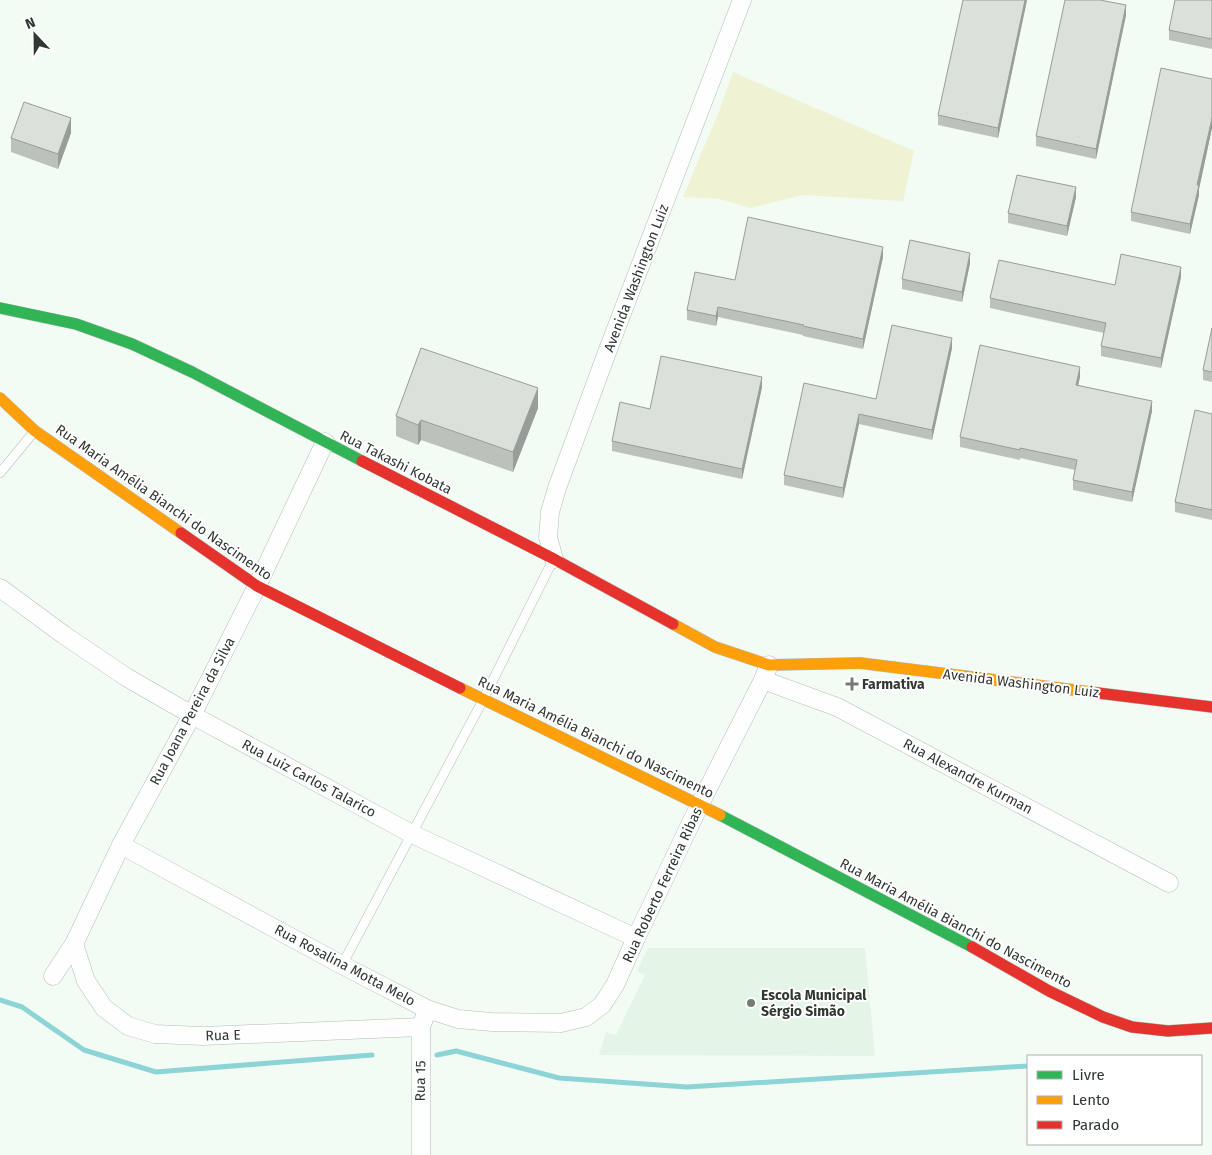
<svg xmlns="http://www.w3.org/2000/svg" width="1212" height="1155" font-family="'Fira Sans',sans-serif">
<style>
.built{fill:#e4f5e7}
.green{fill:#f0f2d4}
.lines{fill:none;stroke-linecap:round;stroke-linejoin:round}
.stream{stroke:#8cd4d5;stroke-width:5}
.lane-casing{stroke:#b6bdb8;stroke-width:10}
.street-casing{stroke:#b6bdb8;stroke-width:19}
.fast-casing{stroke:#b6bdb8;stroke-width:12}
.slow-casing{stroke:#b6bdb8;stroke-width:12}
.jam-casing{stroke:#b6bdb8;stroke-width:12}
.lane{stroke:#fdfefd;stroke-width:9}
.street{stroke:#fdfefd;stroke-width:18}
.fast{stroke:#30b455;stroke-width:11}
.slow{stroke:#ff9f0a;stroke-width:11}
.jam{stroke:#e5322d;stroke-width:11}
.wall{fill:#bcc1bb}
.shaded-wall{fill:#999d99}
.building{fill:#dbe0da;stroke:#999d99}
.poi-dot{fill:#757c76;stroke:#fff;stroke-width:2}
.labels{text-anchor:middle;stroke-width:4;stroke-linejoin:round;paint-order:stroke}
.street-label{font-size:14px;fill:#313732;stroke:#fff}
.poi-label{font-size:14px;font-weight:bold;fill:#313732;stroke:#fff;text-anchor:start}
</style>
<rect width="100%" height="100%" fill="#f2fbf4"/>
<path class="built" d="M648 948H865L875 1056 599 1055 606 1032 616 1035 645 975 637 971Z"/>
<path class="green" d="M733 72 914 151 903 201 803 195 751 208 719 199 683 197 720 109Z"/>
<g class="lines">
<g class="stream">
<path d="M0 1000 22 1007 84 1050 156 1072 372 1055"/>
<path d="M437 1055 456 1051 559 1078 687 1087 1028 1066"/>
</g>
<defs>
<g id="lane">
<path d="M0 473 33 433"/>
<path d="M342 965 483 700 552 562"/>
</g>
<g id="street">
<path d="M554 559 548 537 550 512 557 488 609 347 742 0"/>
<path d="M0 588 64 635 126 677 192 715 412 834 636 938"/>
<path d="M763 680 837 707 1169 883"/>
<path d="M121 845 342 965 427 1009 458 1019 492 1022 561 1023 586 1017 602 1005 615 985 636 938 700 804 763 680 769 665"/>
<path d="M74 944 86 981 104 1008 128 1026 155 1034 203 1036 421 1027"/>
<path d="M53 976 74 944 121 845 192 715 257 586 325 442"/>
<path d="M421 1155V1027L425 1016"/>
</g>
<g id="fast">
<path d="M0 308 76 324 132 344 192 372 362 461"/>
<path d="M720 815 972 947"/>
</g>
<g id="slow">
<path d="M0 398 35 431 181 533"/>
<path d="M673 624 715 647 769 665 860 663 1098 693"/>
<path d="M460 688 720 815"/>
</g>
<g id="jam">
<path d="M362 461 554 559 673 624"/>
<path d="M181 533 257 586 460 688"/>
<path d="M1098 693 1212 707"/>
<path d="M972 947 1049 991 1103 1017 1132 1027 1168 1031 1212 1028"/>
</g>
</defs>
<use href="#lane" class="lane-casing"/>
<use href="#street" class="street-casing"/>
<use href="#fast" class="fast-casing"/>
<use href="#slow" class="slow-casing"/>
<use href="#jam" class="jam-casing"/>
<use href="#lane" class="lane"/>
<use href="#street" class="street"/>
<use href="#fast" class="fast"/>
<use href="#slow" class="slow"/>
<use href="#jam" class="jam"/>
</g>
<g class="wall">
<path d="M1027 0 998 138 938 125V115Z"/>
<path d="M1212 0V49L1169 40V30Z"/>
<path d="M1126 15 1096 159 1036 146V136Z"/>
<path d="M1212 79V128L1199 189V195L1190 234 1131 221V212Z"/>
<path d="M71 133 58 169 11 152V138Z"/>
<path d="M1076 197 1067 236 1008 223V213Z"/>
<path d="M883 257 863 349 803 336V335L718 317 716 326 687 320V310L735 280Z"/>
<path d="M970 263 962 302 902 289V279Z"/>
<path d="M1181 277 1161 368 1101 356V346L1104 333 990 308V298L1115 285Z"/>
<path d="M1212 328V382L1203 380V370Z"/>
<path d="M952 348 932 440 859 424 843 498 784 485V475L876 399Z"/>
<path d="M1080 377 1078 385 1152 411 1132 502 1073 490V480L1075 470 1020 458V460L960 447V437Z"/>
<path d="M762 387 742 479 612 451V441L650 409Z"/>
<path d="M538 408 513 472 421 440 418 445 396 436V416Z"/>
<path d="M1212 414V520L1175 512V502Z"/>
</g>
<g class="shaded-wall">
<path d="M1025 0H1027L998 138V128Z"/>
<path d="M1126 5V15L1096 159V149Z"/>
<path d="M71 118V133L58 169V154Z"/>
<path d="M1212 118V128L1199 189V195L1190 234V224L1197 185Z"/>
<path d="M1076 187V197L1067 236V226Z"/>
<path d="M883 247V257L863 349V339Z"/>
<path d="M970 253V263L962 302V292Z"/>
<path d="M1181 267V277L1161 368V358Z"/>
<path d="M718 307V317L716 326V316Z"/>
<path d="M952 338V348L932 440V430Z"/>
<path d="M1080 367V377L1076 395V385Z"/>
<path d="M762 377V387L742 479V469Z"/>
<path d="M538 388V408L513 472V452Z"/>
<path d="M1152 401V411L1132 502V492Z"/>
<path d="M859 414V424L843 498V488Z"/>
<path d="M421 420V440L418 445V425Z"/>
</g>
<g class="building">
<path d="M963 0H1025L998 128 938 115Z"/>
<path d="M1065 0H1100L1126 5 1096 149 1036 136Z"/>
<path d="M1175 0H1212V39L1169 30Z"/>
<path d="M1161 68 1212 79V118L1197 185H1199L1190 224 1131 212Z"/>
<path d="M24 102 71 118 58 154 11 138Z"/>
<path d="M1017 175 1076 187 1067 226 1008 213Z"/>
<path d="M748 217 883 247 863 339 803 326 804 325 718 307 716 316 687 310 695 272 735 280Z"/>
<path d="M910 240 970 253 962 292 902 279Z"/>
<path d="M1121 254 1181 267 1161 358 1101 346 1106 323 990 298 999 260 1115 285Z"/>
<path d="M892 325 952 338 932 430 859 414 843 488 784 475 804 383 876 399Z"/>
<path d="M1212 328V372L1203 370Z"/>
<path d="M980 345 1080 367 1076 385 1152 401 1132 492 1073 480 1077 460 1020 448V450L960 437Z"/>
<path d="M421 348 538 388 513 452 421 420 418 425 396 416Z"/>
<path d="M661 356 762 377 742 469 612 441 620 402 650 409Z"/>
<path d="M1195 410 1212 414V510L1175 502Z"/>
</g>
<g class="poi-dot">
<path d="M849.5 676.5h5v5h5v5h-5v5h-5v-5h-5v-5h5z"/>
<circle cx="751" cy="1003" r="5"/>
</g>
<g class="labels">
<g class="street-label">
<text transform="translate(636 278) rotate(-69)" y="5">Avenida Washington Luiz</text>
<text transform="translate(396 462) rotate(27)" y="5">Rua Takashi Kobata</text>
<text transform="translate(164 502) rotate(35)" y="5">Rua Maria Amélia Bianchi do Nascimento</text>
<text transform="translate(1021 683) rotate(7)" y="5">Avenida Washington Luiz</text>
<text transform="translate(192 711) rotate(-62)" y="5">Rua Joana Pereira da Silva</text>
<text transform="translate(596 737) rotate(26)" y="5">Rua Maria Amélia Bianchi do Nascimento</text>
<text transform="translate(968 776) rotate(28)" y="5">Rua Alexandre Kurman</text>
<text transform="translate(309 778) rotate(28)" y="5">Rua Luiz Carlos Talarico</text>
<text transform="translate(662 885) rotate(-65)" y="5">Rua Roberto Ferreira Ribas</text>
<text transform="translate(956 923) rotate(28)" y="5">Rua Maria Amélia Bianchi do Nascimento</text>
<text transform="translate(345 965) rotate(28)" y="5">Rua Rosalina Motta Melo</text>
<text transform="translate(223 1035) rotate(-2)" y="5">Rua E</text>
<text transform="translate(420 1081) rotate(-89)" y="5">Rua 15</text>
</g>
<g class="poi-label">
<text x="862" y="689">Farmativa</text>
<text x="761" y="1000">Escola Municipal<tspan x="761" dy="16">Sérgio Simão</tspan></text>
</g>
</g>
<rect x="1027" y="1055" width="175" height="90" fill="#ffffff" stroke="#adafad"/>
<rect x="1037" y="1071" width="25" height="8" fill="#30b455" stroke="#adafad"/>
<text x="1072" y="1080" font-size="15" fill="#313732">Livre</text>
<rect x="1037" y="1096" width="25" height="8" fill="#ff9f0a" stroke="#adafad"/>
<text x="1072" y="1105" font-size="15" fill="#313732">Lento</text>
<rect x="1037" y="1121" width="25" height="8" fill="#e5322d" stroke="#adafad"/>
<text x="1072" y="1130" font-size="15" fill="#313732">Parado</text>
<g transform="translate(35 35) rotate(338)" stroke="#ffffff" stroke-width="4" paint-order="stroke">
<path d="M0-4L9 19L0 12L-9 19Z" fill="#313732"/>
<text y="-8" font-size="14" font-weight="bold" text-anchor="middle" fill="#313732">N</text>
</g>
</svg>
